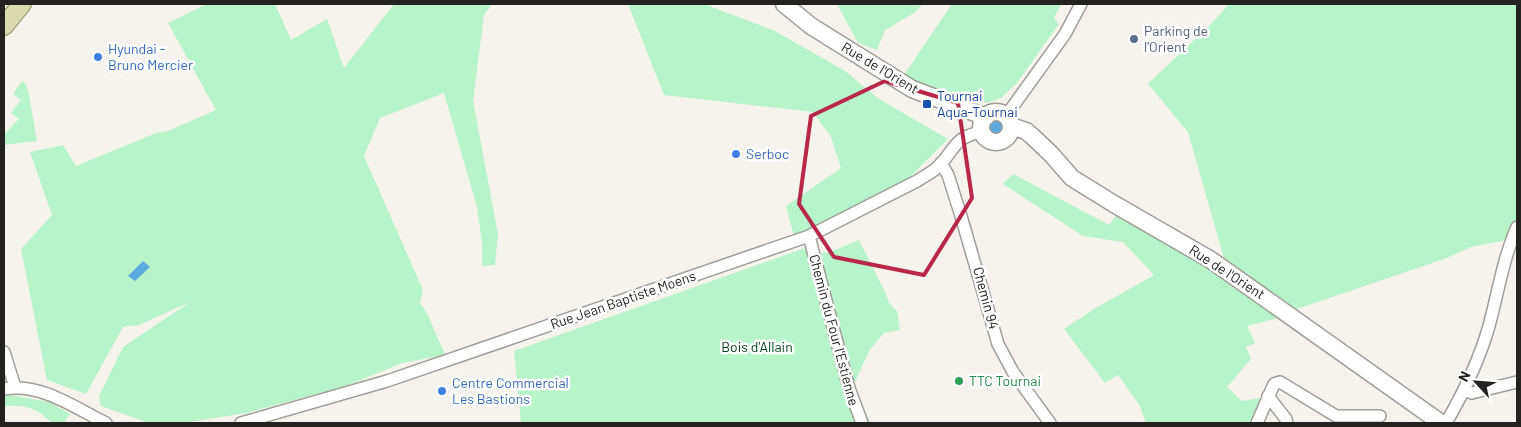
<svg xmlns="http://www.w3.org/2000/svg" width="1521" height="427" font-family="Barlow,sans-serif">
<style>
.green{fill:#b8f4c9}
.water{fill:#5daae0}
.lines{fill:none;stroke-linecap:round;stroke-linejoin:round}
.street-casing{stroke:#a19d98;stroke-width:14}
.secondary-casing{stroke:#a19d98;stroke-width:19}
.primary-casing{stroke:#898a5a;stroke-width:20}
.street{stroke:#fff;stroke-width:11}
.secondary{stroke:#fff;stroke-width:16}
.primary{stroke:#d9daaf;stroke-width:18}
.marked{fill:none;stroke:#b82749;stroke-width:4;stroke-linejoin:round}
.service-dot{fill:#5c6f8a;stroke:#fff;stroke-width:2}
.shop-dot{fill:#3f7fe0;stroke:#fff;stroke-width:2}
.transit-dot{fill:#1a4fb4;stroke:#fff;stroke-width:2}
.leisure-dot{fill:#2e9e5b;stroke:#fff;stroke-width:2}
.labels{text-anchor:middle;stroke-width:5;stroke-linejoin:round;paint-order:stroke}
.service-label{font-size:14px;fill:#4e5e75;stroke:#fff;text-anchor:start}
.shop-label{font-size:14px;fill:#366cbe;stroke:#fff;text-anchor:start}
.street-label{font-size:14px;fill:#242221;stroke:#fff}
.transit-label{font-size:14px;fill:#164399;stroke:#fff;text-anchor:start}
.park-label{font-size:14px;fill:#024321;stroke:#fff}
.leisure-label{font-size:14px;fill:#27864d;stroke:#fff;text-anchor:start}
</style>
<rect width="100%" height="100%" fill="#f6f2ed"/>
<g class="green">
<path d="M207 4H275L291 40 327 19 344 68 394 4H492L484 15 473 101 498 234 495 265 482 266V243L477 207 444 93 380 118 364 156 423 290 420 303 427 313 445 355 402 363 346 386 246 413 183 423H149L101 406 99 396 123 347 190 302 139 325 123 327 86 394 47 380 21 249 52 215 30 152 63 145 76 166 156 133 168 131 216 110 168 23Z"/>
<path d="M628 4H704L775 31 845 71 879 99 948 139 904 183 794 236 786 206 841 168 831 137 813 112 664 95Z"/>
<path d="M837 4H923L914 13 885 30 877 50 858 43Z"/>
<path d="M952 4H1061L1054 18 1059 24 1017 83 1001 98 987 103 933 89 904 75Z"/>
<path d="M1229 4H1517V227L1512 239 1471 247 1447 258 1291 311 1225 262 1188 132 1148 84 1213 22Z"/>
<path d="M22 81 25 83 28 90 37 141 4 145V131L6 133 19 119 11 113 21 100 13 94Z"/>
<path d="M1013 174 1109 225 1119 212 1290 315 1247 326 1255 343 1246 347 1251 359 1227 387 1242 401 1260 398 1251 423H1146L1140 406 1118 375 1105 383 1064 329 1094 309 1154 275 1123 242 1083 236 1003 184Z"/>
<path d="M859 240 885 292 889 303 897 311 900 330 884 333 869 351 854 384 870 423H521L514 351 805 248 809 254C826 256 843 246 859 240Z"/>
<path d="M4 394 49 402 70 414 63 423C45 423 49 417 35 410 26 405 14 406 4 406Z"/>
</g>
<g class="water">
<circle cx="996" cy="126" r="8"/>
<path d="M143 261 150 267 135 281 128 276Z"/>
</g>
<g class="lines">
<defs>
<g id="street">
<path d="M1006 116 1065 34 1081 4"/>
<path d="M941 163 948 175 961 216 998 344 1013 372 1050 423"/>
<path d="M809 236 849 388 862 423"/>
<path d="M4 352 15 387"/>
<path d="M4 389C42 383 73 407 106 423"/>
<path d="M1465 391 1472 393 1517 382"/>
<path d="M1268 396 1286 419 1287 423"/>
<path d="M241 423 387 381 809 236 917 181C925 176 933 172 940 165 955 148 956 136 982 132"/>
<path d="M1257 423 1274 384 1280 382 1336 416H1380"/>
<path d="M1446 423C1464 392 1479 361 1489 326 1498 293 1503 259 1517 227"/>
</g>
<g id="secondary">
<path d="M784 4 811 26 912 89 986 117"/>
<circle cx="996" cy="127" r="15"/>
<path d="M1011 126 1026 131 1032 136 1051 154 1072 178 1114 204 1211 260 1441 423"/>
</g>
<path id="primary" d="M4 26 22 4"/>
</defs>
<use href="#street" class="street-casing"/>
<use href="#secondary" class="secondary-casing"/>
<use href="#primary" class="primary-casing"/>
<use href="#street" class="street"/>
<use href="#secondary" class="secondary"/>
<use href="#primary" class="primary"/>
</g>
<path class="marked" d="M885 81 958 103 972 198 924 275 834 257 799 204 811 116Z"/>
<circle class="service-dot" cx="1134" cy="39" r="5"/>
<g class="shop-dot">
<circle cx="98" cy="57" r="5"/>
<circle cx="736" cy="154" r="5"/>
<circle cx="442" cy="391" r="5"/>
</g>
<rect class="transit-dot" x="922" y="99" width="10" height="10" rx="2.5"/>
<circle class="leisure-dot" cx="959" cy="381" r="5"/>
<g class="labels">
<g class="service-label">
<text x="1144" y="36">Parking de<tspan x="1144" dy="16">l'Orient</tspan></text>
</g>
<g class="shop-label">
<text x="108" y="54">Hyundai -<tspan x="108" dy="16">Bruno Mercier</tspan></text>
<text x="746" y="159">Serboc</text>
<text x="452" y="388">Centre Commercial<tspan x="452" dy="16">Les Bastions</tspan></text>
</g>
<g class="street-label">
<text transform="translate(880 68) rotate(31)" y="5">Rue de l'Orient</text>
<text transform="translate(1227 272) rotate(33)" y="5">Rue de l'Orient</text>
<text transform="translate(986 298) rotate(75)" y="5">Chemin 94</text>
<text transform="translate(623 300) rotate(-19)" y="5">Rue Jean Baptiste Moens</text>
<text transform="translate(834 330) rotate(75)" y="5">Chemin du Four l'Estienne</text>
</g>
<g class="transit-label">
<text x="937" y="101">Tournai<tspan x="937" dy="16">Aqua-Tournai</tspan></text>
</g>
<g class="park-label">
<text x="757" y="352">Bois d'Allain</text>
</g>
<g class="leisure-label">
<text x="969" y="386">TTC Tournai</text>
</g>
</g>
<rect width="1521" height="427" fill="none" stroke="#242221" stroke-width="10"/>
<g transform="translate(1476 382) rotate(296)" stroke="#ffffff" stroke-width="4" paint-order="stroke">
<path d="M0-4L9 19L0 12L-9 19Z" fill="#242221"/>
<text y="-8" font-size="14" font-weight="bold" text-anchor="middle" fill="#242221">N</text>
</g>
</svg>
